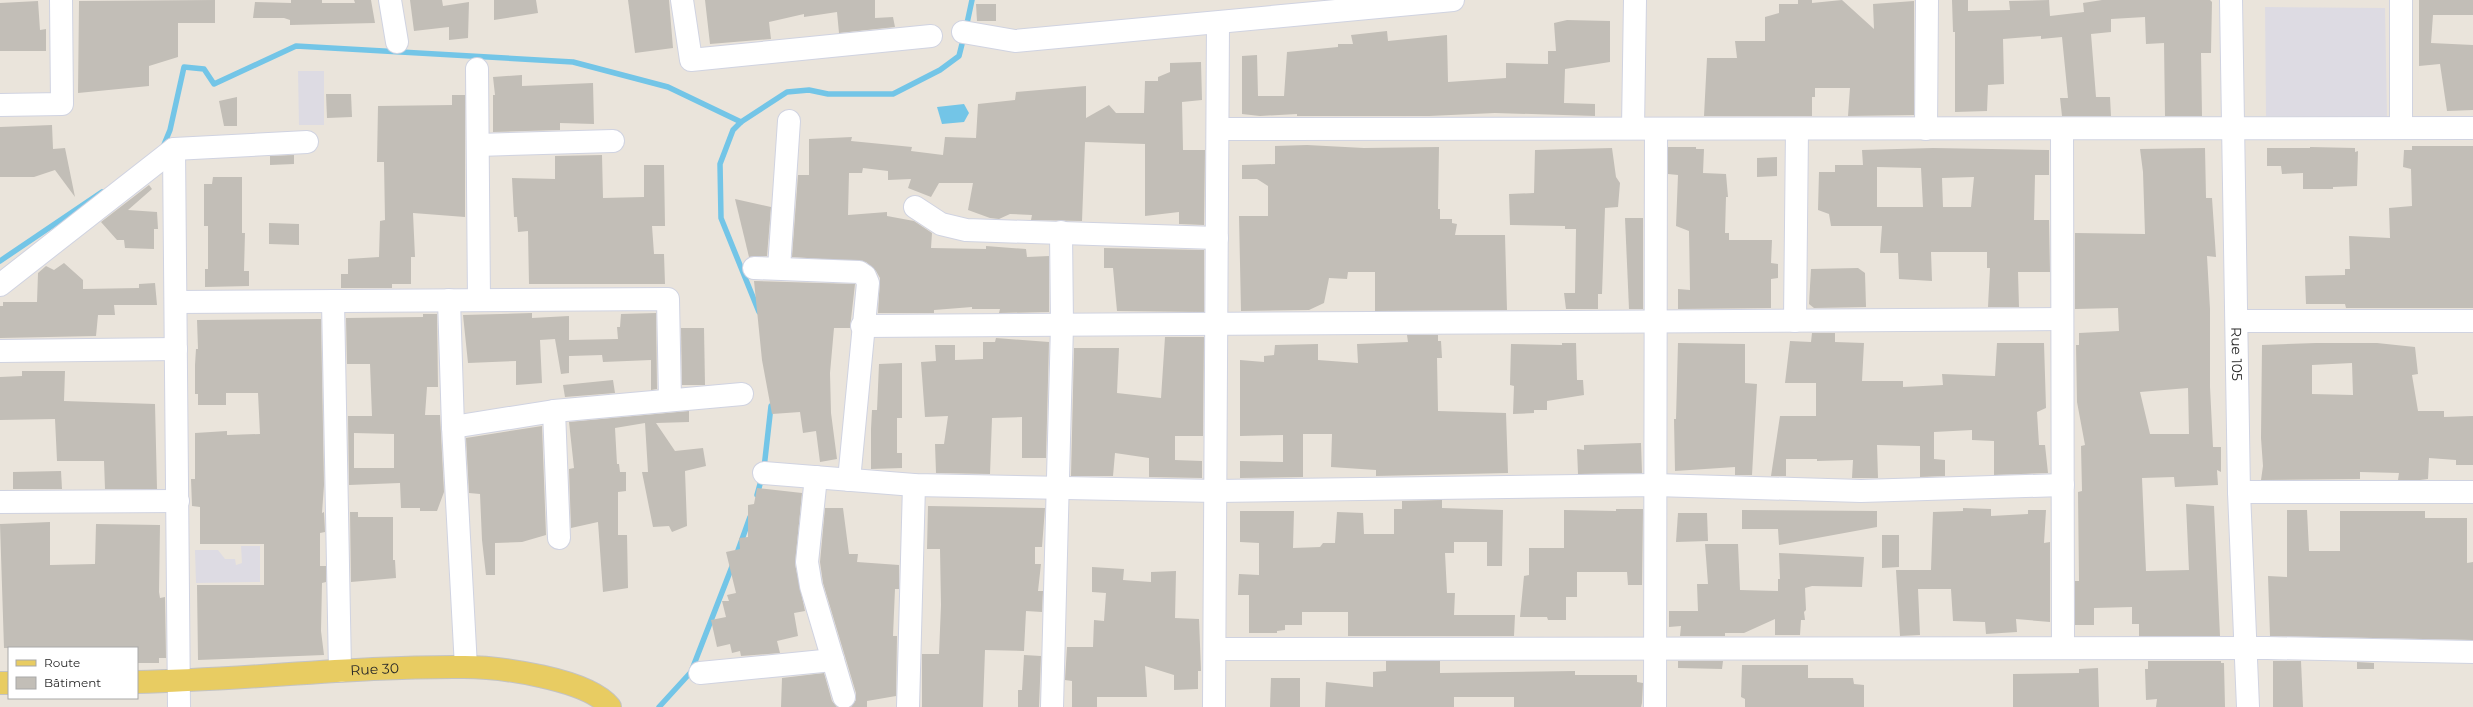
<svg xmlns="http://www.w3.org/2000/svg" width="2473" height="707" font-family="Montserrat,sans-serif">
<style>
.industrial{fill:#dddbe3}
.water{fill:#73c5e7}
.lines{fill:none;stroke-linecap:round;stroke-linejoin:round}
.stream{stroke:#73c5e7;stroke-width:5.5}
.building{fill:#c2beb7;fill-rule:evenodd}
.minor-casing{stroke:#d0d3e1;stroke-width:24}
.major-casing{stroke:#c3c3c3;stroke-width:24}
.minor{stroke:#fff;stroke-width:22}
.major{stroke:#e8cc62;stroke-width:22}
.labels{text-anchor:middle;stroke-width:3.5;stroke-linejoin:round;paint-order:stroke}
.street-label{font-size:14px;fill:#282828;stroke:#fff}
</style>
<rect width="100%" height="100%" fill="#eae4db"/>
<g class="industrial">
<path d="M2265 7 2385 8 2387 116H2266Z"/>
<path d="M298 71H324V125H299Z"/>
<path d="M241 546H260V582L196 583 195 550H218L225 559H235L236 565 242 563Z"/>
</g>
<path class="water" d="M964 104 969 113 964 122 942 124 937 107Z"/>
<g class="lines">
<g class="stream">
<path d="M966 28 972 0"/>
<path d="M163 147 170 130 184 67 204 69 214 84 296 46 573 62 668 87 741 122"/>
<path d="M0 261 102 192"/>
<path d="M759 312 721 218 720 164 733 130 741 122 787 92 809 90 828 94H893L940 70 959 56 964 36"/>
<path d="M764 468 771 406"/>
<path d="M757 495 762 477"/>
<path d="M736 556 750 517"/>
<path d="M659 707 691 672 733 564"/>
</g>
</g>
<g class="building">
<path d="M215 0V23H178V57L149 66V86L78 93 79 1Z"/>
<path d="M291 0H322V3H355L354 0H371L375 23 290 25V20L284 18H253L255 2 291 3Z"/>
<path d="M410 0H442L443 6 469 2 468 38 449 40V27L414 31Z"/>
<path d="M494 0H536L538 13 494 20Z"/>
<path d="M628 0H669L673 48 635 53Z"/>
<path d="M705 0H875V18L893 17 895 27 839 33 837 12 804 17V14L769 22 771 39 710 44Z"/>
<path d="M1798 0H1812V3L1842 0 1874 29 1873 4 1914 1V115L1848 116 1850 88H1815V97H1812V116H1704L1707 58H1737L1735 41H1765V17L1779 13V4H1798Z"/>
<path d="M1952 0H1968V11L2010 10 2009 1 2049 0 2050 16 2084 12 2083 3 2102 0H2210L2212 2 2211 53H2201L2202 116H2165L2164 43 2146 44 2145 17 2111 19V32L2091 34 2096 97H2110L2111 116H2062L2060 98H2068L2062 37 2041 39V36L2003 39 2004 84 1988 85 1987 111 1955 112V32H1953Z"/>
<path d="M2419 0H2473V15H2433L2431 43 2473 45V110L2447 111 2440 64 2419 66Z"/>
<path d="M38 1 40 30 46 29V51H0V3Z"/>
<path d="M976 4H996V21H977Z"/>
<path d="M1567 20 1610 21V62L1565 69 1564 103 1595 104V116L1495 113 1429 116H1297V114L1260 116 1242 114V56L1257 55 1258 96H1284L1287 52 1338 47V44H1353L1351 35 1387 31 1388 41 1447 35 1448 82 1506 78V63L1548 64V51H1556L1554 23Z"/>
<path d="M1201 62 1202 100 1182 102 1183 150H1205L1204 225 1179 224V212L1145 216V144L1085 142 1082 221 1031 220 1032 215 1010 214 999 219 990 218 968 210 973 183H939L931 197 908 188 911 179 888 180V171L863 168 862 173H849L848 215 887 212V216L914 221 932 233 931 248 986 249V246L1026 249 1027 257 1049 256V312L999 313 1000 309H972V307L934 310V313H878L880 278 876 271 866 262 792 257 798 175H809V139L852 137 851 141 912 147 911 151 943 155 945 137 976 138 978 104 1015 100 1016 92 1086 86V118L1109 105 1116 113H1144L1145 81H1158V77L1170 72V63Z"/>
<path d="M522 75V86L593 83 594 124 560 123V130L493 132V95H495L493 77Z"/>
<path d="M326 94H351L352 117 327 118Z"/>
<path d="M452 95H465V217L413 213 415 257H411V284H392V288H341V274H348V259L379 257 380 221 385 220 384 162H377L378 106 452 105Z"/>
<path d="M237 97V126H224L219 101Z"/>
<path d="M52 125 53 149 65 148 75 197 55 170 34 177H0V127Z"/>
<path d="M1307 145 1364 148 1439 147 1438 209H1440V219H1452V223L1457 224 1455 235H1505L1507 310 1375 311V272H1348L1347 279 1329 278 1324 303 1309 310 1241 311 1239 216H1268V186L1257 179H1242V165L1275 164V146Z"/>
<path d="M2412 146H2473V308H2346L2345 304H2306L2305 276 2345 275V269H2350L2349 236 2390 238 2389 208 2412 206 2411 169 2403 167 2404 150H2412Z"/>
<path d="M1668 147H1696V149H1704L1703 173 1726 174 1728 197H1726L1725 233H1729V240H1772L1771 263 1778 264V278L1771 279V308L1678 309V289L1690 290 1689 231 1676 226 1678 175 1668 174Z"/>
<path d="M2310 147 2355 148V152L2358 151 2357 186 2333 187V189H2303V173L2282 174 2281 166H2267V148H2310Z"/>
<path d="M1612 148 1616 177 1620 183 1618 207 1605 208 1602 294H1598V309H1566L1564 293H1575L1576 229H1565V226L1510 225 1509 194 1534 193 1535 150Z"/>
<path d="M1933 148 2049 150V175H2035L2034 220H2049L2050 272H2018L2019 307H1988L1990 268H1987V252H1931L1932 281 1899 279 1898 253H1880L1882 226H1831L1829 214 1818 210 1819 172H1835V165H1863L1862 150ZM1877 167 1921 168 1923 207H1877ZM1974 177 1971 207H1943L1942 178Z"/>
<path d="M2205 148 2206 198H2212L2216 257 2207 256 2210 309V387L2213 447H2221V472L2217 470 2218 485 2175 487 2174 477 2142 478 2146 571 2189 570 2186 504 2214 506 2220 636H2139V624H2132V607L2094 608V625H2075V581H2079L2078 492 2082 491 2081 446 2085 445 2077 402 2076 345H2079V333L2119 331 2118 308 2075 309V233L2145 234 2143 172 2140 149ZM2188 388 2189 434H2150L2140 392Z"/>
<path d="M294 155V164L270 165V156Z"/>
<path d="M602 155 603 198 644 197V165H664L665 226H652L654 254H664L665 284H529L528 231 518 232 517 217H514L512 178 555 179V156Z"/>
<path d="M1777 157V176L1757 177V158Z"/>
<path d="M213 177H242V233H245L244 271H249V286L205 287V269H208V226H204V184H212Z"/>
<path d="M149 185 152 189 128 210 157 212 158 229H154V249L125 248 124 240H117L101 222Z"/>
<path d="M735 199 771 207 767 256 749 257Z"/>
<path d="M1625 218H1643V309H1629Z"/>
<path d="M269 223 299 224V245L269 244Z"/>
<path d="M1104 248 1204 250V312L1117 311 1113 268H1104Z"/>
<path d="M64 263 83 280V289L139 288V284L155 283 157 305H114L115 315H98L96 336 0 338V306H3V302H37L38 273 46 266 54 270Z"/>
<path d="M1858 268 1865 273 1866 307 1814 308 1809 304 1811 269Z"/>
<path d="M754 281 855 284 850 328H834L830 373 831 413 837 459 820 462 816 431 803 433 800 412 772 414 762 360Z"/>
<path d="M532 313V318L569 316V340L618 339 617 327H620L621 314 656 313 657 389 651 390V360L603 362 602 355 569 356V373L561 374 555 339 540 340 542 383 516 385V361L468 363 463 315Z"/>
<path d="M423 314H437L438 387H427L425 415H440L444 492 437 511H420V508H401L400 483 349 485 348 416H372L370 364H347L346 318 423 317ZM354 433 394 434V468H354Z"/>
<path d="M321 319 324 485 322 513 324 512 325 532 320 533V566H326V582L322 583 321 631 324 655 198 660 197 585H264V544H200V507L192 506 191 479H195V433L227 431V435L260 434 258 393H226V405H198V394H195V365L196 349H198L197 320Z"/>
<path d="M681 328H704L705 385H682Z"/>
<path d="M1812 333H1835V342L1864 343 1862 381H1903V387L1943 385 1942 374 1995 376 1997 343H2044L2046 408 2037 412 2039 445H2045L2048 473 1994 475V441L1972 440V430L1934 432V459L1945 460V476L1920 477V446L1877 445 1878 478H1852L1853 460 1817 461V459H1786V476H1771L1780 416H1816V383H1785L1790 341 1811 342Z"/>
<path d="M1407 335H1438V341H1441L1442 358H1437L1438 411 1506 413 1508 473 1376 476V470L1331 467 1332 434H1303V477L1240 478V461L1283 462V435L1240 436V360L1264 362V356L1274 355 1275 345 1318 344V360L1358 363 1357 344 1408 342Z"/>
<path d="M1165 337H1204L1203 436H1175V460L1202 461V478L1149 477V458L1115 453 1113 476H1071L1074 348H1119L1117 393 1161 398Z"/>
<path d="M996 338 1049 342 1046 458H1022V417L992 418 990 474 936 473 935 444H944L948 416 925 417 921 362 936 361 935 345H955V360L983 359V342H995Z"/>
<path d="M1562 343H1576L1577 380H1583L1584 395 1547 401V410H1534V413L1513 414 1514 386 1510 385 1511 344 1562 345Z"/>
<path d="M1678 343 1745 344V383L1757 384 1752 475H1735V467L1675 471 1674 419H1676Z"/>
<path d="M2316 343H2377L2415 347 2418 374 2412 375 2418 411H2444V417L2473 416V465H2456V460L2429 458 2428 479 2420 480H2398L2399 473 2360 472V479L2261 480 2263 466 2261 438 2262 345ZM2352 363 2353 395 2312 394V365Z"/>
<path d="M902 363V418H897V453H902V468L871 469V429L872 410H877L879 364Z"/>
<path d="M22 371H65L64 401 155 404 157 489H105L104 461H57L55 419 0 420V377L22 376Z"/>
<path d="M613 380 615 393 565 397 563 385Z"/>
<path d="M689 411V422L656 423 675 451 703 448 706 466 685 471 687 526 672 532 669 526 653 527 642 472H648L645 423 615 428 617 464H619L620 472H626V491L618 492V535H627L628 588 603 592 598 522 571 528 569 469 574 468 569 422Z"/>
<path d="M542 426 546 535 522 542 495 543V575H486L482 540 480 494 469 493 466 438Z"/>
<path d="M1641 443 1642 473 1578 474 1577 449 1584 450V445Z"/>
<path d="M61 471 62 489H13V472Z"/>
<path d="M757 488 802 493 795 564 805 611 794 613 798 636 777 641 780 653 741 656 740 651 732 653 730 644 717 647 711 620 726 617 722 601H729L727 595 736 593 726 552 740 549 739 538 748 537V505L754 504Z"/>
<path d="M1442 500V508L1503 510 1502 566H1487V542H1454V553H1445L1447 593H1455L1454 615H1515L1514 636H1348V612H1302V625H1285V630L1277 631V633H1249V595H1238L1239 574 1259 575V543L1240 542V511H1294L1293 548 1320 547 1323 543H1335L1337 512 1363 513 1364 534H1394V509H1402V501Z"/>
<path d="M928 506 1045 508 1042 547H1035V564H1041L1038 591H1043L1042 612 1026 611 1024 651 985 650 983 707H922V654H939L941 605 940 549H927Z"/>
<path d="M825 508H843L849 554H858L857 562 899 565V589H895L893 636H897L896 696 867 701V707H851L856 700V693L823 583 820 562Z"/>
<path d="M1963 508 1991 509V516L2028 514V510H2046L2044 543 2050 542V622L2016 619 2017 632 1986 634 1985 622 1953 621 1951 589H1918L1920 635 1900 636 1896 570H1931L1933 512 1963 511Z"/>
<path d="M1616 509H1643L1642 585H1628L1627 572H1577V597H1566V620H1548L1547 617H1520L1524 576 1529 575V548H1564V510L1616 511Z"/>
<path d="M1742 510 1877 511V527L1779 545 1778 529H1742Z"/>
<path d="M2287 510H2307L2309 551H2340V511H2425V518H2467V563L2473 562V640L2270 636 2268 576 2287 577Z"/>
<path d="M350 512H358V517H393V560H395L396 578 351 582Z"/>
<path d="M1678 513H1707L1708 541 1676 542Z"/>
<path d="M50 522V565L95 564 96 524 160 525 159 592 160 598 165 597 166 658H159V663H137V648H4L0 524Z"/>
<path d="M1882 535H1899V567L1882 568Z"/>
<path d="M1705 544H1738L1740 590 1778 591V579H1780L1779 553 1864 557 1862 587 1812 586 1805 588 1806 610 1804 612 1805 620H1801L1800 635H1775V619L1744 633H1725V636H1680L1681 626 1669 627V611H1698L1697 584H1708Z"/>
<path d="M1092 567 1124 569 1123 580 1151 582V572L1176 571 1175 618 1199 619 1201 671H1198V689L1174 690V675L1145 666 1147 697H1097V707H1072V681L1065 680 1067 647H1093L1094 620 1104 621 1106 593 1092 592Z"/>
<path d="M1024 655 1041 656 1039 707H1018V690H1022Z"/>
<path d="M1386 661H1440V673L1575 671V675H1637V682L1643 683 1642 703 1641 707H1514V697H1454V707H1325L1326 682 1373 687V672L1386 671Z"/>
<path d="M1678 661H1723L1722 669 1678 668Z"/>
<path d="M2148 661H2221V663H2224L2225 707H2156L2157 699 2146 700 2145 669H2148Z"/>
<path d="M2273 661H2301L2303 707H2273Z"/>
<path d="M2357 662 2374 663V669H2357Z"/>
<path d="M1742 665H1808V678H1853L1854 684 1864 685V707H1745V699L1741 697Z"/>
<path d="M2098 668 2099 707H2013V674L2079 673V669Z"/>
<path d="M824 673 832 701 837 707H781L782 678Z"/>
<path d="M1271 678H1300V707H1270Z"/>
</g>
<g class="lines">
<defs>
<g id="minor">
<path d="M390 0 397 42"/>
<path d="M682 0 691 60 931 36"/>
<path id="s1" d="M2231 0 2239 492 2248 707"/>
<path d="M2401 0V128"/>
<path d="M963 32 1015 41 1453 0"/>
<path d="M477 69 479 300"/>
<path d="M0 105 62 104 61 0"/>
<path d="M1633 128 1635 0"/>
<path d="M1218 129 2473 128"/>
<path d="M1926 129 1927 0"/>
<path d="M2062 129 2063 648"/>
<path d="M478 145 613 141"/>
<path d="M174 149 179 707"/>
<path d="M915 207 941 224 966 230 1217 238"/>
<path d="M754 268 859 272 865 276 868 283 849 480"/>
<path d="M779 268 789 121"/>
<path d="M0 285 174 149 307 142"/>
<path d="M449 300 453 427 466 667"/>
<path d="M333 301 340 671"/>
<path d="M176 302 668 299 670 400"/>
<path d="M1795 321 1797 129"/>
<path d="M2237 321H2473"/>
<path d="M862 326 2062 319"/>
<path d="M0 351 176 349"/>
<path d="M554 411 559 538"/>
<path d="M453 427 554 411 742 394"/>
<path d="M764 473 914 485 1216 491 1655 485 1861 491 2063 485"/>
<path d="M816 477 807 562 811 586 844 697"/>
<path d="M2239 492H2473"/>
<path d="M0 502 178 501"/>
<path d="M1215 649 2267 648 2473 652"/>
<path d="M700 673 833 660"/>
<path d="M908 707 914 485"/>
<path d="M1052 707 1062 325 1061 232"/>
<path d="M1214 707 1218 23"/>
<path d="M1655 707 1656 129"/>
</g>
<g id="major">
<path id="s2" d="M137 682C246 680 355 666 464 667 500 667 588 679 610 707"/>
<path d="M0 683H9"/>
</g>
</defs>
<use href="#minor" class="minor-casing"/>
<use href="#major" class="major-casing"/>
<use href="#minor" class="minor"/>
<use href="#major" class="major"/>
</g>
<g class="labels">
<g class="street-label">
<text dy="5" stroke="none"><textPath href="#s1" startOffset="354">Rue 105</textPath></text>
<text dy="5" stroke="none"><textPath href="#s2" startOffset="238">Rue 30</textPath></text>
</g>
</g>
<rect x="8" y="647" width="130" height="52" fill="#ffffff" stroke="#a9a9a9"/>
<rect x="16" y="660" width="20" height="6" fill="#e8cc62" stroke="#a9a9a9"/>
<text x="44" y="667" font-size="12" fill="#282828">Route</text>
<rect x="16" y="677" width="20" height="12" fill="#c2beb7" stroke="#a9a9a9"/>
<text x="44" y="687" font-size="12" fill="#282828">Bâtiment</text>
</svg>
